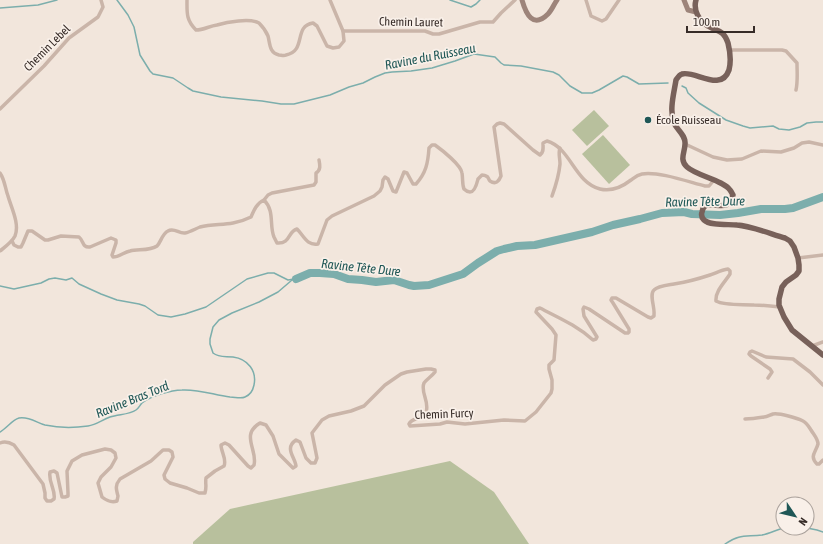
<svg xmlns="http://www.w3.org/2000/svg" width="823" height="544" font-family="'Asap Condensed',sans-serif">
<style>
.green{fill:#b8c09d}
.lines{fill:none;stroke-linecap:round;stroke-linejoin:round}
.stream{stroke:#7caeac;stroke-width:1.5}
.river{stroke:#7caeac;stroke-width:8}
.street{stroke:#cab5a9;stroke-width:3.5}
.secondary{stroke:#9d847a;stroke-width:5}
.primary{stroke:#78615a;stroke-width:5.5}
.poi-dot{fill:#1f5756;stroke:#f9f0e9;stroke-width:1.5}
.labels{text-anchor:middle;stroke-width:3.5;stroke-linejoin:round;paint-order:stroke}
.street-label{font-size:12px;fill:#372c28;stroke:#f9f0e9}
.poi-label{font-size:12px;fill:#372c28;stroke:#f9f0e9;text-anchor:start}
.water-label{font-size:13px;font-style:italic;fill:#1f5756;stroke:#f9f0e9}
</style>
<rect width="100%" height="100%" fill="#f2e6dc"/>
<g class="green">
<path d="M594 110 609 126 587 146 572 130Z"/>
<path d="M603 135 630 165 609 184 582 154Z"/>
<path d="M450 461 494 492 529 544H193V542L230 509Z"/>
</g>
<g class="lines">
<g class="stream">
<path d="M117 0 128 15 134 27 140 55 150 71 153 74 173 78 188 88 193 91 221 97 262 101 281 104H294L330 95 349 87 363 83 375 77 385 73 392 72 411 71 432 68 455 61 474 54 495 57 501 63 504 65 521 66 553 72 559 75 570 86 582 93H592L599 90 623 76 627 77 639 84 668 83"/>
<path d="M450 0 471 7 476 4 480 0"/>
<path d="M0 8 38 5 57 0"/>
<path d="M682 86 686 88 688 93 699 103 726 120 743 126 750 128 773 126 779 129 789 130 800 127 807 123 816 122H823"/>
<path d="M0 286 14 289 41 283 49 279 55 278 66 280 72 278 79 284 101 294 117 300 139 304 145 306 158 315 171 317 185 314 206 307 247 279 268 273H274L288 280 294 279"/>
<path d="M0 432C7 428 12 420 19 418 29 416 37 423 45 425 59 428 74 428 88 426 96 425 102 420 110 417 118 414 129 415 136 410 139 408 140 405 142 403 151 396 171 390 182 390 199 389 214 395 230 397 235 397 241 399 245 397 250 395 253 390 254 385 257 371 248 359 233 357 226 356 219 358 213 353L210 344V339L213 327 219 320 232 313 259 302 278 292 292 280 296 279"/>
<path d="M807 528 817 530 823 532"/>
<path d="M725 544C740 534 745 537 762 535 769 534 776 530 783 528"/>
</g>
<path class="river" d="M296 279 310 273H320L334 274 348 279 362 280 376 282 394 280 409 285 414 286 429 285 463 274 478 263 497 251 504 249 517 246 535 245 592 232 613 225 640 219 662 213 684 212 692 214 720 215 738 213 761 209H785L793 208 823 197"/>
<g class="street">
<path d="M187 0C187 13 186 20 196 30 204 30 209 26 217 25 227 22 250 18 259 23 262 26 266 31 268 36 270 43 269 53 279 55 281 55 284 56 286 55 307 51 293 26 313 23L317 26 327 46 333 48 339 47 344 41 343 31 330 0"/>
<path d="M586 0 591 16 602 21 606 19 619 0"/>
<path d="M343 31H425L433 34H439L480 22H493L501 13 515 0"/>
<path d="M729 50H782L786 51 797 63C797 72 798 81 796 90"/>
<path d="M0 109 44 66 69 38 98 17 103 7 101 0"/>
<path d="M685 144 713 157 727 160 742 159 761 151 781 152 794 148 802 143 809 142 823 145"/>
<path d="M0 173C5 180 5 188 8 196 11 207 20 224 15 236 12 242 5 247 0 251"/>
<path d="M552 196C556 185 559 175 560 164 560 158 558 153 560 148"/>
<path d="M264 200 268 195 272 193 314 185 316 182V173C321 170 320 165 319 160"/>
<path d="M12 241 14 245 18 247H21L23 243 28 231H32L45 240H48L61 236 79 237C84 241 82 248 90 247L111 238 116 240V243L112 255 113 257C119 257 124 252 130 251 138 249 150 251 157 246 161 242 162 234 168 231 174 227 179 234 185 233 190 232 195 229 200 227 211 224 222 225 233 223 239 222 245 220 251 217 254 210 257 203 264 200 275 211 269 225 274 237 275 239 276 241 277 243 291 244 287 232 297 229 304 236 307 246 318 244L327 220 332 216 374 196 380 191 382 187 383 180 385 177 388 179 393 191 396 192 404 172 407 173 413 184H416C426 173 428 163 429 148L432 145H435C442 150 461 165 462 173 463 179 462 184 464 189 465 190 468 192 470 192 475 192 477 183 478 179L482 175C483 175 485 175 486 176 489 177 488 179 490 181 496 185 499 181 501 176L494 127 497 124 500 123 504 124 533 150 540 155C544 152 543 148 543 143L547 141C571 148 574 182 600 189 612 192 622 187 631 180 635 177 637 175 642 174 658 171 689 182 705 186H709L714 180"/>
<path d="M798 258 823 255"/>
<path d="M812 346 823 342"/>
<path d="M768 378 772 372 770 369 751 356 749 354 750 352 752 351 766 357 793 359 810 372 823 385"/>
<path d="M745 419C751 419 758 418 764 417 767 417 770 415 773 414 780 413 797 418 803 421 807 423 809 427 811 430 814 435 818 439 818 444 816 452 809 456 817 464H819L823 460"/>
<path d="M0 443C5 441 9 442 14 445L43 484 45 493V498L47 501H51L54 499C56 490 48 482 50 472L54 471 57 473 62 497H65L68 496V493L67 471 72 461 82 455 105 449 111 450 115 453 116 458 111 467 101 477 98 483 102 497C107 501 111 503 117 501L118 496C116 489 115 485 120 479L151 461 163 450H169L172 452 173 457 164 475 165 479 170 483 187 488 199 493H205C207 486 205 484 206 478L215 471 224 466C227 459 221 452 221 445L225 443 229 445 248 466 251 468 254 465C258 450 240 435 260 423L266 425 273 436 279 454 293 468 296 466C295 457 284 448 296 440L300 442 306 458 311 463H315L317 458 312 433 322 420 329 416 351 411 364 406 385 385 401 374 407 372 426 369H431L435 370V372C432 376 427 379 424 383 420 392 430 402 426 412 423 420 412 417 409 424L410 426 440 424 447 422 465 424 504 420 525 421 536 412 551 393 552 389V380L549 369V365L554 360 556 335 552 329 536 312 537 309 540 308C559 318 576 325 593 340L596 339 597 337 584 316 583 309 584 307 589 309 625 333H628L629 332V329L613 303 611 300 612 298H616L648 317 651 318 654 316V314C655 308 649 294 654 290 658 286 669 285 674 284 687 282 698 279 710 275 716 273 721 270 728 269L730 271V274C725 282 715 291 716 301 725 306 744 304 754 305 763 305 772 306 780 307"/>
</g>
<g class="secondary">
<path d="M522 0C526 14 533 29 548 14 552 10 554 4 557 0"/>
<path d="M684 0 688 10 696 12"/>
</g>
<path class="primary" d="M696 0C693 10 699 21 708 26 718 32 723 29 728 43 730 51 731 62 729 70 721 93 695 70 682 74 679 75 678 77 676 80 674 93 669 110 674 123 677 130 686 135 685 144 685 152 679 160 687 167 697 176 723 180 730 190 731 191 732 193 733 195 731 199 730 203 726 205 718 208 704 199 702 212 701 215 702 218 704 220 710 226 729 224 737 225 751 226 771 234 785 238L790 241 794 247 798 258 799 265V271L796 275 786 282 782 287 779 299V305L784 317 792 330 823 355"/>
</g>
<circle class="poi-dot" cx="648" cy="120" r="4"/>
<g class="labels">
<g class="street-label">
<text transform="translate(411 22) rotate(1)" y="4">Chemin Lauret</text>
<text transform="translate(47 48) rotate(-45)" y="4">Chemin Lebel</text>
<text transform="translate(444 414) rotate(-2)" y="4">Chemin Furcy</text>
</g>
<g class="poi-label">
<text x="656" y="124">École Ruisseau</text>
</g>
<g class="water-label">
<text transform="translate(430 56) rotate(-11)" y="5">Ravine du Ruisseau</text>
<text transform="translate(705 201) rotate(-1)" y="5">Ravine Tête Dure</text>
<text transform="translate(361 267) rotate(6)" y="5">Ravine Tête Dure</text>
<text transform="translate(132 399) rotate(-22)" y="5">Ravine Bras Tord</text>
</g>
</g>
<g transform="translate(795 516) rotate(125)"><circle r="19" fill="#f9f0e9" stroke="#aba29c"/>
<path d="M0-3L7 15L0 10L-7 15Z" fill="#1f5756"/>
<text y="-6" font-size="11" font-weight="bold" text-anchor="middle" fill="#372c28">N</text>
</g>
<path d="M687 26v6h67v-6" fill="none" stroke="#372c28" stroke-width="2"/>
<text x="693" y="26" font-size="12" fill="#372c28" stroke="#f9f0e9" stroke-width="3" paint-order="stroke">100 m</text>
</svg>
